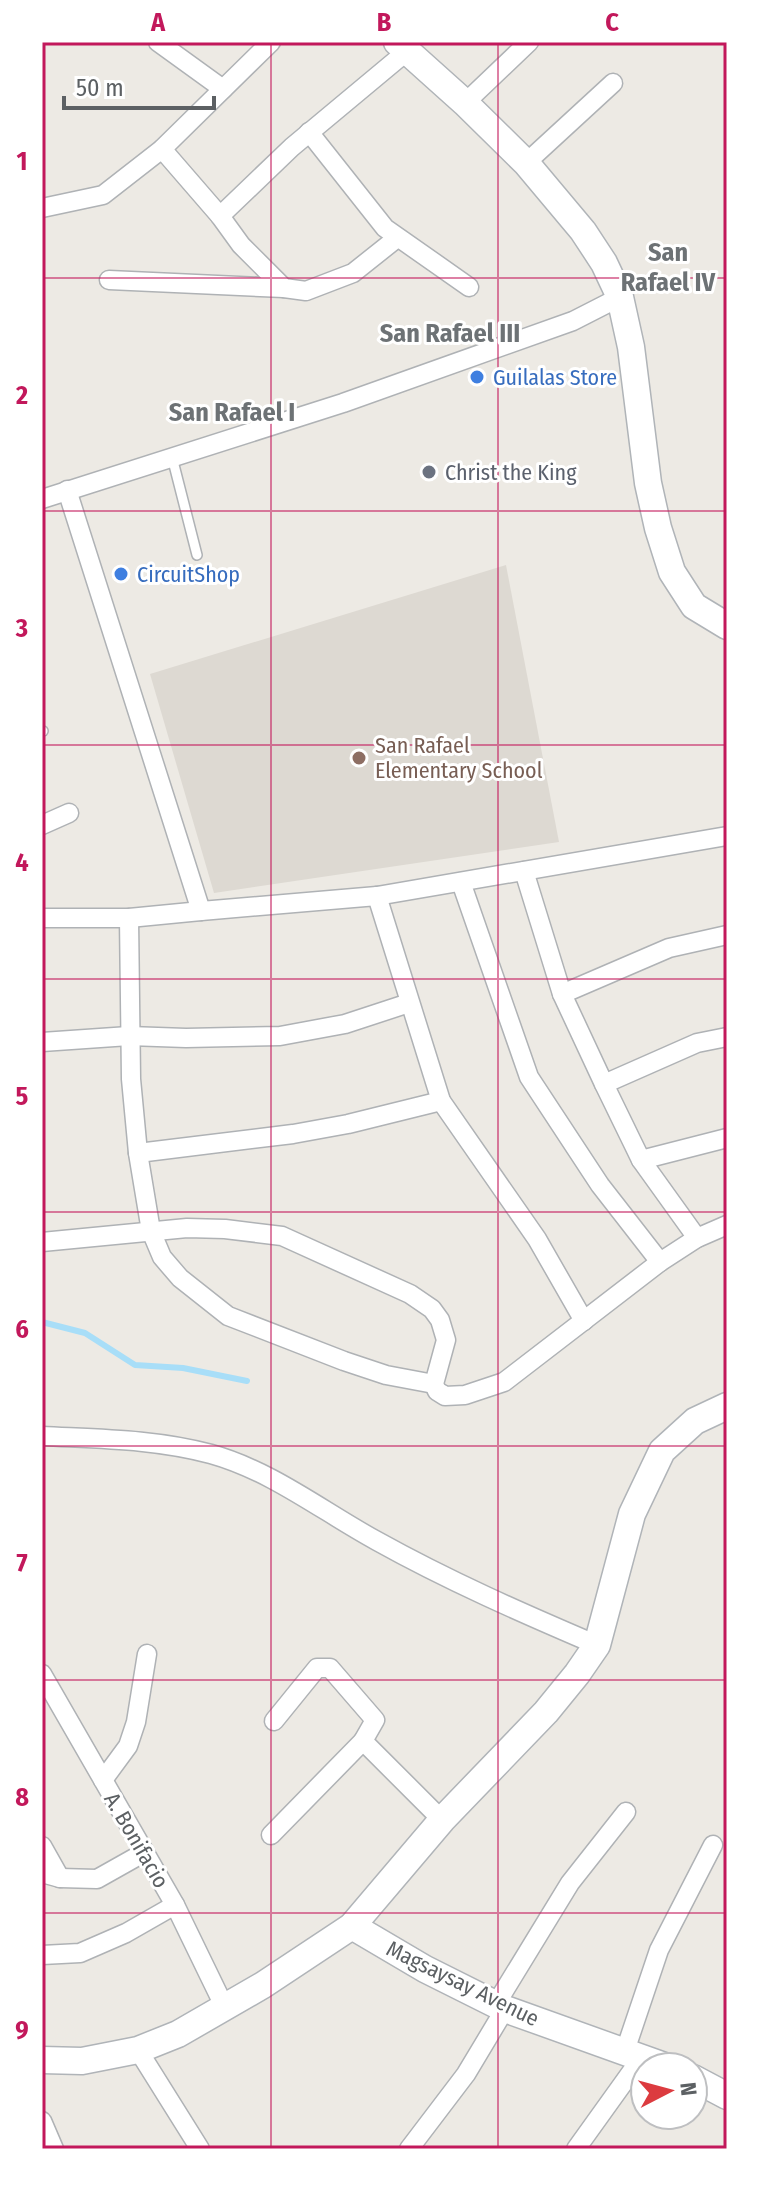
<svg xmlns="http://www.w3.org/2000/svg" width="769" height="2191" font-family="'Fira Sans Condensed',sans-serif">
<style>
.education{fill:#ddd9d2}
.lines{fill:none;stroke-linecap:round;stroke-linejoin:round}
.stream{stroke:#a8def8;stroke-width:6}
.lane-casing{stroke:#afb2b5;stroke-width:12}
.street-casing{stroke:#afb2b5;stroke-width:21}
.secondary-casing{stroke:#b0b4b8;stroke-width:29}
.lane{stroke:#fff;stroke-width:9}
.street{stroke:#fff;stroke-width:18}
.secondary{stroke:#fff;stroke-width:26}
.grid{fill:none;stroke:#c2185b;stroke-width:2;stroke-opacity:0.55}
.shop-dot{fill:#3f7fe0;stroke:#fff;stroke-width:3}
.worship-dot{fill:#6b7280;stroke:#fff;stroke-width:3}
.education-dot{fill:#8d6e63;stroke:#fff;stroke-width:3}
.labels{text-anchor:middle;stroke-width:6;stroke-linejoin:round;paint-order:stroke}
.shop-label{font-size:22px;fill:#366cbe;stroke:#fff;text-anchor:start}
.worship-label{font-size:22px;fill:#5b616d;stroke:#fff;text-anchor:start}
.education-label{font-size:22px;fill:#785e54;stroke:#fff;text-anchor:start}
.street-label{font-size:22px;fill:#5c6063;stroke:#fff}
.quarter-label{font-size:26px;font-weight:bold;fill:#6d7275;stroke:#fff}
.neatline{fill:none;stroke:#c2185b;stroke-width:3}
.grid-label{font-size:26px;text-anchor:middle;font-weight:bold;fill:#c2185b}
</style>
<rect width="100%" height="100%" fill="#edeae4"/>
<path class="education" d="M506 565 559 842 214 893 150 674Z"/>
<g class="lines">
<path class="stream" d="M42 1322 85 1333 135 1365 183 1368 247 1381"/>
<defs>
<g id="lane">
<path d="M172 457 197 555"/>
<path d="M42 731H43"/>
</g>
<g id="street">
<path d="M158 42 223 89"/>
<path d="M465 103 529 42"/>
<path d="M309 132 385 228 469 287"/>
<path d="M162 149 220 216 292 147 406 52"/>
<path d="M526 163 613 83"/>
<path d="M42 208 103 195 162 149 271 42"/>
<path d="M220 216 241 245 284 288 306 291 353 273 397 238"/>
<path d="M109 280 284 288"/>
<path d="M67 490 201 911 377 896 727 836"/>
<path d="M42 499 343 403 573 321 620 297"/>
<path d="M42 825 69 813"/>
<path d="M524 871 562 994 604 1084 697 1043 727 1037"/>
<path d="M461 882 529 1077 600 1185 660 1262"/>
<path d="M377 896 441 1101 537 1239 584 1321"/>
<path d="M42 918H129L201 911"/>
<path d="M129 918 131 1079 138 1153 151 1231 162 1257 180 1278 228 1316 344 1361 386 1375 434 1384"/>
<path d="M562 994 669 948 727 935"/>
<path d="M42 1042 129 1036 186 1038 280 1036 345 1024 409 1003"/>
<path d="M604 1084 641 1160 697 1238"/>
<path d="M138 1153 293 1134 348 1124 441 1101"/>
<path d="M641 1160 727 1138"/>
<path d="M42 1242 187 1228 225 1229 282 1236 410 1294 432 1309 440 1320 446 1340 434 1384 437 1391 445 1396 465 1395 504 1382 660 1262 697 1238 727 1225"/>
<path d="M42 1436C100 1439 155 1439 211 1454 272 1471 322 1511 377 1541 449 1581 522 1613 597 1645"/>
<path d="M42 1674 175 1905 225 2008"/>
<path d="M274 1721 317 1668H330L375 1720 363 1741"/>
<path d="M103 1780 128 1746 136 1722 147 1654"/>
<path d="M271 1835 363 1741 442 1820"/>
<path d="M42 1846 60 1878 42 1873"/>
<path d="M60 1878 97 1879 145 1852"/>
<path d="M42 1955 80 1953 126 1933 175 1905"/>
<path d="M496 2004 570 1883 626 1812"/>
<path d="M138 2050 200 2149"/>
<path d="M625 2051 659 1950 713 1845"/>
<path d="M42 2121 54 2149"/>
<path d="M409 2149 466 2074 505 2009"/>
<path d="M576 2149 642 2057"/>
</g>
<g id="secondary">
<path d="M397 42 465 103 526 163 583 231 604 263 620 297 631 347 648 483 658 528 672 572 694 606 727 626"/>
<path d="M352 1926 425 1969 505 2009 667 2067"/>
<path d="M42 2060 82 2061 138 2050 178 2034 263 1985 352 1926 442 1820 546 1712 577 1674 597 1645 632 1514 662 1451 695 1421 727 1406"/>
<path d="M693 2078 727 2096"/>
</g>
</defs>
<use href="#lane" class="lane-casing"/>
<use href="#street" class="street-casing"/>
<use href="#secondary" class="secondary-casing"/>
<use href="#lane" class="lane"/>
<use href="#street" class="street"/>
<use href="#secondary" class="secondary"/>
</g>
<path class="grid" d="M271 42V2149M498 42V2149M42 278H727M42 511H727M42 745H727M42 979H727M42 1212H727M42 1446H727M42 1680H727M42 1913H727"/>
<g class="shop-dot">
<circle cx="477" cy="377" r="8"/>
<circle cx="121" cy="574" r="8"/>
</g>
<circle class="worship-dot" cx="429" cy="472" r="8"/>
<circle class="education-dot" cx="359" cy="758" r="8"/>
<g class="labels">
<g class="shop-label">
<text x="493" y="385">Guilalas Store</text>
<text x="137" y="582">CircuitShop</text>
</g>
<g class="worship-label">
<text x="445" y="480">Christ the King</text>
</g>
<g class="education-label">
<text x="375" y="753">San Rafael<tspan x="375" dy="25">Elementary School</tspan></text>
</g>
<g class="street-label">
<text transform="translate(137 1840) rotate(60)" y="8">A. Bonifacio</text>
<text transform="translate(463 1983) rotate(26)" y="8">Magsaysay Avenue</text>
</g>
<g class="quarter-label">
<text x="668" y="261">San<tspan x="668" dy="30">Rafael IV</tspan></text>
<text x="450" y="342">San Rafael III</text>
<text x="232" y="421">San Rafael I</text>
</g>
</g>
<rect width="769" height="2191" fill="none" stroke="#ffffff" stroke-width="88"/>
<g transform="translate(669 2091) rotate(84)"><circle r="38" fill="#ffffff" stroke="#bebfc1" stroke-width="2"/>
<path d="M0-6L14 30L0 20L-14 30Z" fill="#dc3b3f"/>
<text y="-12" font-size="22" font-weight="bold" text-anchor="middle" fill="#5c6063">N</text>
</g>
<path d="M64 96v12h150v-12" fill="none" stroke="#5c6063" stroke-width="4"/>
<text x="76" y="96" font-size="24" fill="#5c6063" stroke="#ffffff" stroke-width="6" paint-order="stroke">50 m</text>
<rect x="44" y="44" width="681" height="2103" class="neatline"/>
<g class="grid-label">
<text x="158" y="31">A</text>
<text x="384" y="31">B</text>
<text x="612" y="31">C</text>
<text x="22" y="170">1</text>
<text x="22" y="404">2</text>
<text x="22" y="637">3</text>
<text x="22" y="871">4</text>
<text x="22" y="1105">5</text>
<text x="22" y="1338">6</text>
<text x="22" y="1572">7</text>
<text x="22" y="1806">8</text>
<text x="22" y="2039">9</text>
</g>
</svg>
